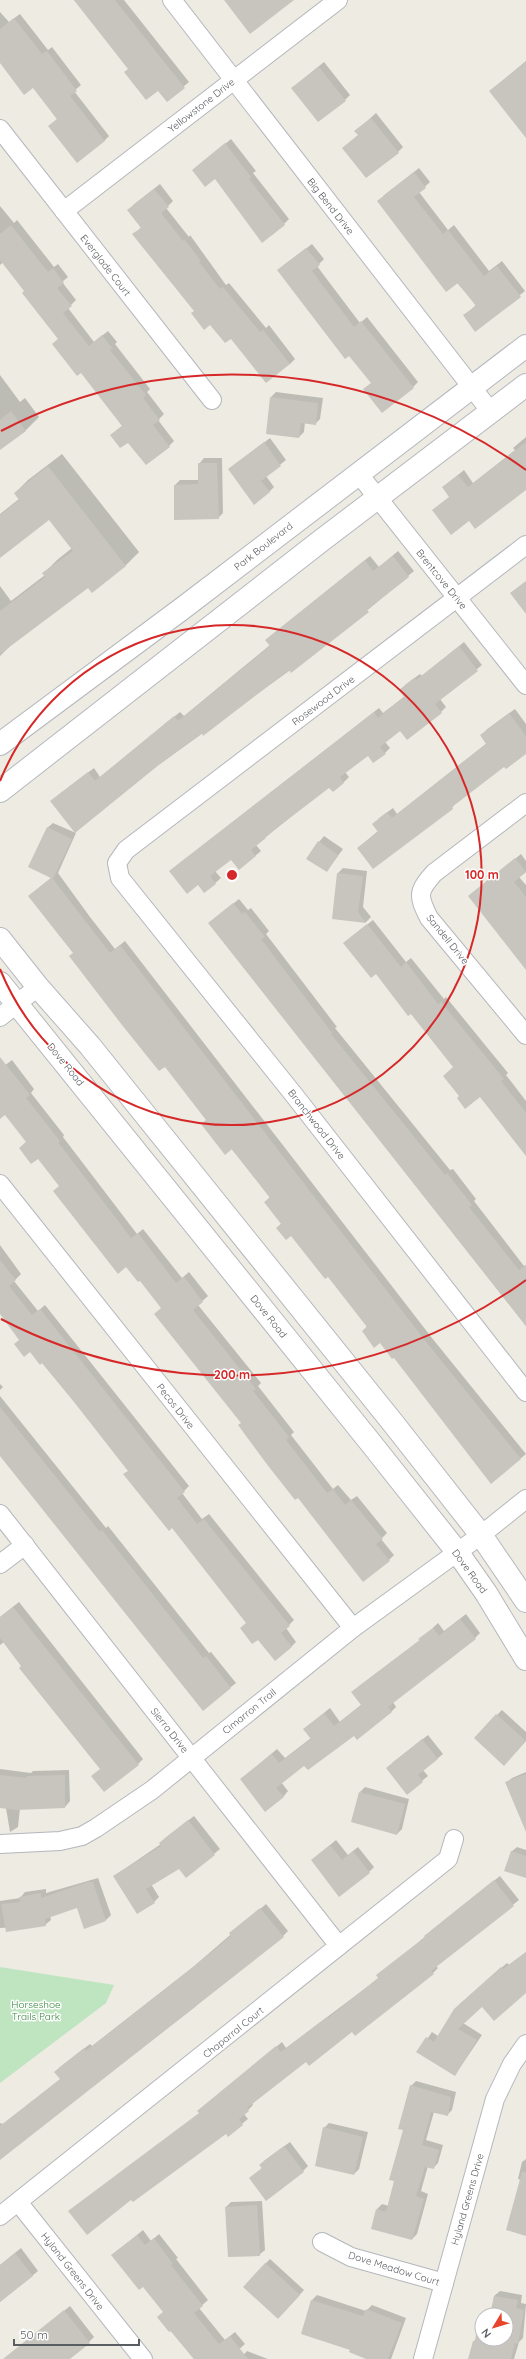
<svg xmlns="http://www.w3.org/2000/svg" width="526" height="2359" font-family="Quicksand,sans-serif">
<style>
.green{fill:#bee5c0}
.shadow{fill:#0003;fill-rule:evenodd}
.building{fill:#c8c5bf}
.lines{fill:none;stroke-linecap:round;stroke-linejoin:round}
.minor-casing{stroke:#b4b7bc;stroke-width:20}
.secondary-casing{stroke:#b5b8be;stroke-width:24}
.minor{stroke:#fff;stroke-width:18}
.secondary{stroke:#fff;stroke-width:22}
.ring{fill:none;stroke:#d62828;stroke-width:2}
.labels{text-anchor:middle;stroke-width:3;stroke-linejoin:round;paint-order:stroke}
.street-label{font-size:10px;fill:#5a5d62;stroke:#fff}
.park-label{font-size:10px;fill:#36863d;stroke:#fff}
.centre{fill:#d62828;stroke:#fff;stroke-width:2}
.ring-label{font-size:12px;text-anchor:middle;font-weight:bold;fill:#d62828;stroke:#fff;stroke-width:3;stroke-linejoin:round;paint-order:stroke}
</style>
<rect width="100%" height="100%" fill="#edebe2"/>
<path class="green" d="M0 1967 114 1985 106 2003 0 2083Z"/>
<g class="shadow">
<path d="M74 0H124L189 82 167 100 158 90 129 69Z"/>
<path d="M0 12 9 22 20 14 48 50 52 47 81 85 74 91 109 136 104 141 57 119 33 87 0 62Z"/>
<path d="M526 61V127L490 91Z"/>
<path d="M324 62 350 95 345 100 298 83Z"/>
<path d="M376 113 403 147 398 152 343 148 359 135 356 131Z"/>
<path d="M231 139 256 171 253 173 289 219 284 224 215 177 193 170Z"/>
<path d="M419 168 430 182 419 192 448 230 454 225 489 271 502 261 525 291 476 330 464 316 476 305 383 196Z"/>
<path d="M160 184 173 201 166 208 189 237 190 235 226 285 229 283 266 328 269 325 295 359 290 364 231 337 195 311 139 229 142 227 133 205Z"/>
<path d="M0 206 14 223 17 220 54 267 58 264 68 277 62 282 76 300 68 308 94 342 108 331 117 342 115 344 150 389 147 392 164 414 158 420 174 441 169 446 128 441 111 435 123 425 25 290 3 262 0 265Z"/>
<path d="M312 244 324 259 317 266 329 282 360 323 367 317 418 382 413 387 372 382 284 265Z"/>
<path d="M0 375 20 402 25 398 39 417 25 431 0 449Z"/>
<path d="M276 392 323 398 320 419 315 424 305 422 304 432 299 437 271 397Z"/>
<path d="M526 437V488L450 497 443 487 464 470 473 483 515 450 513 448Z"/>
<path d="M270 438 286 460 266 476 274 487 269 492 229 469Z"/>
<path d="M62 454 139 552 125 566 88 587 13 643 0 656V586L11 601 45 575 44 573 57 560 72 548 49 519 0 557V514L19 499 15 493 28 480Z"/>
<path d="M204 458H222L223 513 218 518 175 485 180 480H199V464Z"/>
<path d="M398 551 414 571 332 640 160 764 57 796 94 768 100 777 180 712 184 716 270 645 272 635 370 556 379 567Z"/>
<path d="M464 642 482 665 440 699 446 707 441 712 401 730 385 742 390 748 385 753 368 754 345 772 349 777 344 782 333 791 329 786 256 845 261 851 255 856 231 859 215 871 221 878 205 892 198 884 170 871 379 708 383 713 405 696V685L420 674 422 676Z"/>
<path d="M515 709 526 724V753L504 765 456 802 452 808 358 848 378 831V819L393 808 397 814 487 743 486 730Z"/>
<path d="M53 823 76 833 58 873 90 917 115 949 125 941 432 1338 526 1454 491 1482 394 1357 380 1342 363 1331 367 1326 328 1275 292 1235 277 1228 282 1223 265 1202 270 1197 29 896 52 877 47 828Z"/>
<path d="M324 836 343 849 327 871 319 842Z"/>
<path d="M521 854 526 861V872L519 877 526 885V964L475 891Z"/>
<path d="M343 868 367 871 363 907 371 917 366 922 333 918 338 873Z"/>
<path d="M239 899 248 910 251 908 269 931 266 934 337 1027 335 1028 450 1170 453 1169 476 1199 474 1201 524 1266 526 1265V1326L209 923Z"/>
<path d="M373 920 406 962 411 958 444 999 446 997 508 1073 506 1075 526 1101V1155L480 1096H460L454 1067 350 938Z"/>
<path d="M12 1060 34 1089 31 1093 64 1135 63 1137 137 1234 143 1229 182 1278 189 1272 208 1296 198 1305 261 1383 258 1386 294 1432 291 1435 333 1489 338 1485 351 1500 357 1496 387 1533 381 1539 394 1555 389 1560 298 1496 242 1423 162 1307 38 1157 20 1148 27 1141 5 1113 0 1117V1069Z"/>
<path d="M0 1245 21 1274 14 1281 38 1311 45 1305 189 1486 182 1493 202 1519 209 1514 294 1620 286 1628 296 1642 291 1647 247 1623 75 1402 0 1313Z"/>
<path d="M0 1384 3 1387 0 1390Z"/>
<path d="M0 1396 106 1528 108 1526 209 1653 211 1652 236 1683 203 1709 0 1454Z"/>
<path d="M19 1602 143 1759 138 1764 101 1768 4 1642 0 1645V1617Z"/>
<path d="M466 1614 480 1633 475 1638 393 1702 396 1707 391 1712 304 1764 281 1782 288 1791 283 1797 241 1779 277 1749 285 1758 311 1738 304 1729 330 1708 340 1722 362 1704 358 1687 420 1640 438 1623 444 1631Z"/>
<path d="M502 1710 526 1732V1741L509 1759 497 1715Z"/>
<path d="M428 1735 443 1754 423 1770 428 1776 407 1793 392 1763Z"/>
<path d="M0 1769 31 1773 33 1771 69 1770 70 1801 65 1807 20 1808 18 1827 10 1832 6 1808 0 1807Z"/>
<path d="M526 1772V1820L506 1783 512 1778Z"/>
<path d="M365 1787 409 1799 402 1829 397 1834 360 1792Z"/>
<path d="M194 1816 220 1849 186 1877 179 1867 151 1884 159 1897 154 1902 114 1876 161 1844 165 1838Z"/>
<path d="M336 1840 348 1855 358 1847 374 1867 369 1872 312 1860Z"/>
<path d="M517 1847 526 1850V1877L511 1852Z"/>
<path d="M500 1876 519 1900 436 1966 438 1968 433 1973 306 2061 252 2103 253 2105 244 2114 248 2119 228 2135 200 2113 204 2106 282 2042 286 2048 379 1978 431 1931Z"/>
<path d="M98 1878 111 1915 106 1920 78 1907 50 1916 51 1920 45 1925 0 1928V1901L20 1898 25 1892 46 1889V1893Z"/>
<path d="M266 1904 288 1931 283 1936 199 2001 195 2007 0 2158V2123L3 2124 61 2079 55 2072 60 2067 90 2044 92 2046 193 1967Z"/>
<path d="M526 1952V1991L482 2006 463 2023 482 2035 455 2075 418 2052 432 2032 438 2036 460 2004 507 1963 509 1965Z"/>
<path d="M416 2081 456 2092 452 2110 447 2115 434 2112 426 2140 443 2145 438 2163 433 2168 428 2166 421 2191 428 2194 417 2234 412 2239 377 2209 382 2204 389 2206 396 2181 411 2086Z"/>
<path d="M329 2123 368 2132 359 2169 354 2174 324 2128Z"/>
<path d="M290 2142 308 2166 303 2171 250 2178 262 2168 260 2165 265 2160Z"/>
<path d="M526 2159V2235L521 2180 518 2179 522 2162Z"/>
<path d="M262 2201 265 2250 259 2255 226 2207 231 2202Z"/>
<path d="M143 2230 151 2241 159 2234 178 2258 176 2259 208 2300 199 2308 225 2340 235 2332 245 2344 228 2359H194L159 2317 164 2312 143 2286 113 2255Z"/>
<path d="M21 2248 38 2271 0 2302V2265Z"/>
<path d="M270 2259 304 2290 283 2313 265 2264Z"/>
<path d="M500 2291 522 2295 521 2303 526 2304 523 2338 519 2342 514 2359H469L474 2341 477 2338 480 2316 486 2311 492 2312 494 2296ZM482 2315H506V2339H482Z"/>
<path d="M317 2295 366 2311 372 2305 406 2318 391 2359H369L351 2349 312 2300Z"/>
<path d="M70 2306 94 2337 89 2342 69 2359H5Z"/>
<path d="M247 2351 268 2359H240Z"/>
</g>
<g class="building">
<path d="M74 0H115L185 88 167 102 158 91 146 100 124 72 128 69Z"/>
<path d="M224 0H294L250 34Z"/>
<path d="M14 18 42 54 47 51 77 91 70 96 105 141 77 163 48 126 57 119 33 88 24 95 0 63V29Z"/>
<path d="M526 62V138L489 91Z"/>
<path d="M319 67 346 101 318 122 291 88Z"/>
<path d="M371 118 399 153 366 178 342 148 358 135 354 131Z"/>
<path d="M225 143 251 177 249 179 285 225 262 243 215 179 205 187 192 170Z"/>
<path d="M414 172 426 188 414 197 443 234 448 230 484 276 497 266 521 297 475 332 463 315 476 306 458 283 446 292 377 201Z"/>
<path d="M154 189 169 207 161 213 183 241 185 240 201 261 199 262 220 289 223 287 260 332 263 330 290 364 266 383 231 339 225 343 210 325 204 330 191 313 194 311 132 234 141 228 127 210Z"/>
<path d="M11 225 48 272 53 268 64 283 57 288 72 306 63 313 89 346 102 335 112 348 110 350 146 395 143 398 160 420 153 425 170 447 146 465 128 443 120 448 110 435 122 426 81 373 77 376 52 344 58 339 22 293 24 291 0 260V234Z"/>
<path d="M306 248 320 265 312 271 354 327 361 321 414 388 382 413 363 389 371 383 349 356 345 359 277 270Z"/>
<path d="M270 397 318 403 316 425 301 423 299 438 266 434Z"/>
<path d="M11 411 26 431 0 450V420Z"/>
<path d="M264 442 281 466 261 481 270 492 254 505 228 469Z"/>
<path d="M526 442V490L475 529 469 521 451 535 432 510 449 497 442 487 458 475 468 487Z"/>
<path d="M198 463H217L219 519 174 520V485L198 484Z"/>
<path d="M48 466 126 566 92 593 88 588 0 654V611L45 577 42 573 73 551 49 520 0 558V515L19 500 14 493Z"/>
<path d="M393 556 409 577 367 610 369 612 291 673 289 670 203 736 202 733 160 764 75 833 50 801 88 772 95 781 174 716 178 721 270 646 265 640 365 560 373 571Z"/>
<path d="M526 581V614L510 593Z"/>
<path d="M459 646 478 671 435 704 442 713 407 740 400 731 380 747 386 754 373 763 368 756 340 777 344 783 333 792 329 788 265 837 266 838 251 850 256 856 239 870 231 860 210 876 216 884 204 893 198 885 187 894 169 871 374 712 378 718 404 697 399 690 414 678 416 680Z"/>
<path d="M509 713 526 736V754L506 769 504 767 452 807 453 809 373 869 357 848 378 832 372 824 387 812 392 818 486 744 480 735Z"/>
<path d="M47 827 72 839 53 879 86 922 110 953 120 945 427 1343 521 1459 491 1484 394 1358 392 1359 380 1343 374 1348 362 1331 367 1327 328 1277 325 1279 291 1236 286 1240 276 1228 281 1224 264 1202 270 1198 232 1149 225 1155 201 1124 206 1120 165 1067 159 1071 122 1025 69 956 73 953 28 896 51 878 28 867Z"/>
<path d="M318 841 338 855 327 872 306 859Z"/>
<path d="M515 858 526 872 514 882 526 897V970L468 896Z"/>
<path d="M337 873 363 876 358 912 366 923 332 919Z"/>
<path d="M233 903 242 914 245 912 265 937 261 939 332 1033 331 1034 445 1175 447 1173 472 1205 469 1207 519 1270 526 1265V1326L208 923Z"/>
<path d="M367 924 401 967 406 962 438 1004 441 1002 504 1079 501 1081 526 1113V1156L480 1097 465 1109 457 1098 459 1096 443 1076 453 1067 411 1014 408 1016 376 974 371 978 343 943Z"/>
<path d="M0 1057 30 1095 26 1098 60 1141 58 1142 131 1238 138 1233 176 1283 184 1277 203 1302 193 1310 256 1389 253 1391 289 1437 286 1440 327 1493 333 1489 345 1505 351 1500 383 1539 376 1544 390 1561 363 1582 298 1498 295 1500 269 1467 238 1425 241 1423 154 1314 161 1308 140 1281 138 1282 126 1267 118 1274 53 1191 59 1186 38 1159 31 1164 19 1148 26 1142 5 1115 0 1119Z"/>
<path d="M0 1260 16 1280 9 1286 32 1315 40 1309 185 1492 177 1498 197 1524 204 1519 290 1626 281 1633 292 1647 275 1661 258 1640 252 1644 240 1628 246 1623 172 1528 169 1531 123 1474 128 1471 74 1402 42 1363 40 1365 30 1352 24 1357 14 1344 19 1340 0 1314Z"/>
<path d="M0 1407 100 1532 102 1530 203 1658 206 1656 231 1688 203 1711 0 1456Z"/>
<path d="M13 1607 139 1765 104 1792 91 1776 100 1769 19 1668 21 1666 0 1638V1617Z"/>
<path d="M460 1619 476 1639 388 1707 392 1712 357 1740 354 1736 308 1770 304 1766 276 1788 284 1797 265 1812 240 1779 272 1754 279 1763 311 1739 303 1729 324 1713 334 1726 361 1705 351 1692 420 1640 418 1639 433 1628 439 1636Z"/>
<path d="M496 1714 526 1741 504 1766 474 1738Z"/>
<path d="M422 1739 438 1759 418 1775 423 1782 407 1795 386 1768Z"/>
<path d="M526 1774V1832L505 1782Z"/>
<path d="M0 1775 27 1778V1776L65 1775V1808L16 1810 0 1808Z"/>
<path d="M359 1792 405 1804 397 1835 351 1822Z"/>
<path d="M188 1820 215 1855 186 1878 179 1869 146 1889 155 1903 137 1914 113 1876 161 1846 159 1843Z"/>
<path d="M330 1845 342 1860 353 1851 370 1873 339 1897 311 1860Z"/>
<path d="M511 1851 526 1856V1878L504 1871Z"/>
<path d="M494 1880 514 1906 431 1971 434 1974 355 2036 352 2032 309 2066 306 2062 247 2108 249 2111 239 2119 243 2125 228 2137 226 2134 133 2202 131 2200 87 2235 68 2211 199 2113 197 2111 276 2046 281 2052 327 2017 328 2018 378 1978 376 1975 425 1937 424 1936Z"/>
<path d="M88 1882H93L106 1921 84 1929 77 1908 45 1919 46 1926 6 1932 1 1904 20 1902 19 1897 41 1893V1898Z"/>
<path d="M260 1908 284 1937 0 2160V2126L60 2079 54 2072 84 2048 86 2051 187 1972 231 1936 229 1933Z"/>
<path d="M526 1952V1993L494 2021 482 2007 458 2029 477 2040 455 2076 416 2052 426 2037 434 2042 454 2009 501 1967 503 1969Z"/>
<path d="M410 2085 451 2097 448 2116 431 2112 422 2145 439 2150 434 2169 425 2167 416 2196 424 2199 412 2240 371 2229 376 2209 386 2212 394 2181 389 2180 403 2130 398 2129Z"/>
<path d="M323 2127 363 2137 354 2175 315 2166Z"/>
<path d="M284 2146 304 2172 266 2201 249 2178 262 2168 259 2165Z"/>
<path d="M522 2172H526V2236L506 2230Z"/>
<path d="M257 2205 260 2256 228 2257 225 2207Z"/>
<path d="M137 2235 145 2245 154 2238 173 2264 171 2265 203 2306 194 2313 219 2344 230 2336 248 2359H194L171 2331 169 2332 157 2317 163 2312 143 2287 139 2290 111 2255Z"/>
<path d="M15 2253 33 2276 0 2302V2265Z"/>
<path d="M265 2263 300 2295 278 2319 243 2287Z"/>
<path d="M494 2296 518 2300 516 2308 524 2310 518 2344 515 2343 511 2359H468L473 2341H475L479 2316H482V2339H506V2315H490Z"/>
<path d="M311 2300 363 2316 366 2309 402 2323 388 2359H366L349 2352 350 2350 301 2334Z"/>
<path d="M64 2310 90 2343 70 2359H3Z"/>
</g>
<g class="lines">
<defs>
<g id="minor">
<path d="M172 0 491 412"/>
<path d="M0 129 212 400"/>
<path d="M64 211 338 0"/>
<path d="M358 473 526 685"/>
<path d="M526 545 126 850 117 863 120 878 294 1095 526 1392"/>
<path d="M526 803 434 873C417 892 418 896 429 918L526 1035"/>
<path d="M0 1017 38 987"/>
<path d="M0 1184 353 1628"/>
<path d="M0 1514 339 1946"/>
<path d="M0 1564 25 1545"/>
<path d="M0 1844 60 1841 82 1836 96 1828 152 1790 353 1628 481 1535 526 1499"/>
<path d="M18 2202 143 2359"/>
<path d="M0 2216 448 1859 454 1839"/>
<path d="M322 2242 351 2257 444 2283"/>
<path d="M423 2359 495 2099 512 2064 526 2044"/>
</g>
<g id="secondary">
<path d="M0 744 183 608 526 346"/>
<path d="M0 791 322 540 526 385"/>
<path d="M0 939 38 987 90 1046 393 1423 481 1535 526 1601"/>
<path d="M0 983 370 1442 458 1553 486 1593 526 1659"/>
</g>
</defs>
<use href="#minor" class="minor-casing"/>
<use href="#secondary" class="secondary-casing"/>
<use href="#minor" class="minor"/>
<use href="#secondary" class="secondary"/>
</g>
<g class="ring">
<path d="M0 781A250 250 0 1 1 0 969"/>
<path d="M526 1280A500 500 0 0 1 1 1319M1 431A500 500 0 0 1 526 470"/>
</g>
<g class="labels">
<g class="street-label">
<text transform="translate(201 105) rotate(-38)" y="4">Yellowstone Drive</text>
<text transform="translate(331 206) rotate(52)" y="4">Big Bend Drive</text>
<text transform="translate(106 265) rotate(52)" y="4">Everglade Court</text>
<text transform="translate(263 546) rotate(-38)" y="4">Park Boulevard</text>
<text transform="translate(442 579) rotate(51)" y="4">Brentcove Drive</text>
<text transform="translate(323 700) rotate(-37)" y="4">Rosewood Drive</text>
<text transform="translate(448 939) rotate(51)" y="4">Sandell Drive</text>
<text transform="translate(66 1064) rotate(51)" y="4">Dove Road</text>
<text transform="translate(317 1124) rotate(52)" y="4">Branchwood Drive</text>
<text transform="translate(269 1316) rotate(51)" y="4">Dove Road</text>
<text transform="translate(176 1406) rotate(52)" y="4">Pecos Drive</text>
<text transform="translate(470 1571) rotate(54)" y="4">Dove Road</text>
<text transform="translate(249 1711) rotate(-39)" y="4">Cimarron Trail</text>
<text transform="translate(170 1730) rotate(52)" y="4">Sierra Drive</text>
<text transform="translate(233 2032) rotate(-39)" y="4">Chaparral Court</text>
<text transform="translate(467 2199) rotate(-74)" y="4">Hyland Greens Drive</text>
<text transform="translate(394 2268) rotate(17)" y="4">Dove Meadow Court</text>
<text transform="translate(73 2271) rotate(52)" y="4">Hyland Greens Drive</text>
</g>
<g class="park-label">
<text x="36" y="2008">Horseshoe<tspan x="36" dy="12">Trails Park</tspan></text>
</g>
</g>
<circle cx="232" cy="875" r="6" class="centre"/>
<g class="ring-label">
<text x="482" y="879">100 m</text>
<text x="232" y="1379">200 m</text>
</g>
<g transform="translate(494 2327) rotate(232)"><circle r="19" fill="#ffffff" stroke="#bdbec0"/>
<path d="M0-3L7 15L0 10L-7 15Z" fill="#e7452d"/>
<text y="-6" font-size="11" font-weight="bold" text-anchor="middle" fill="#5a5d62">N</text>
</g>
<path d="M14 2339v6h125v-6" fill="none" stroke="#5a5d62" stroke-width="2"/>
<text x="20" y="2339" font-size="12" fill="#5a5d62" stroke="#ffffff" stroke-width="3" paint-order="stroke">50 m</text>
</svg>
